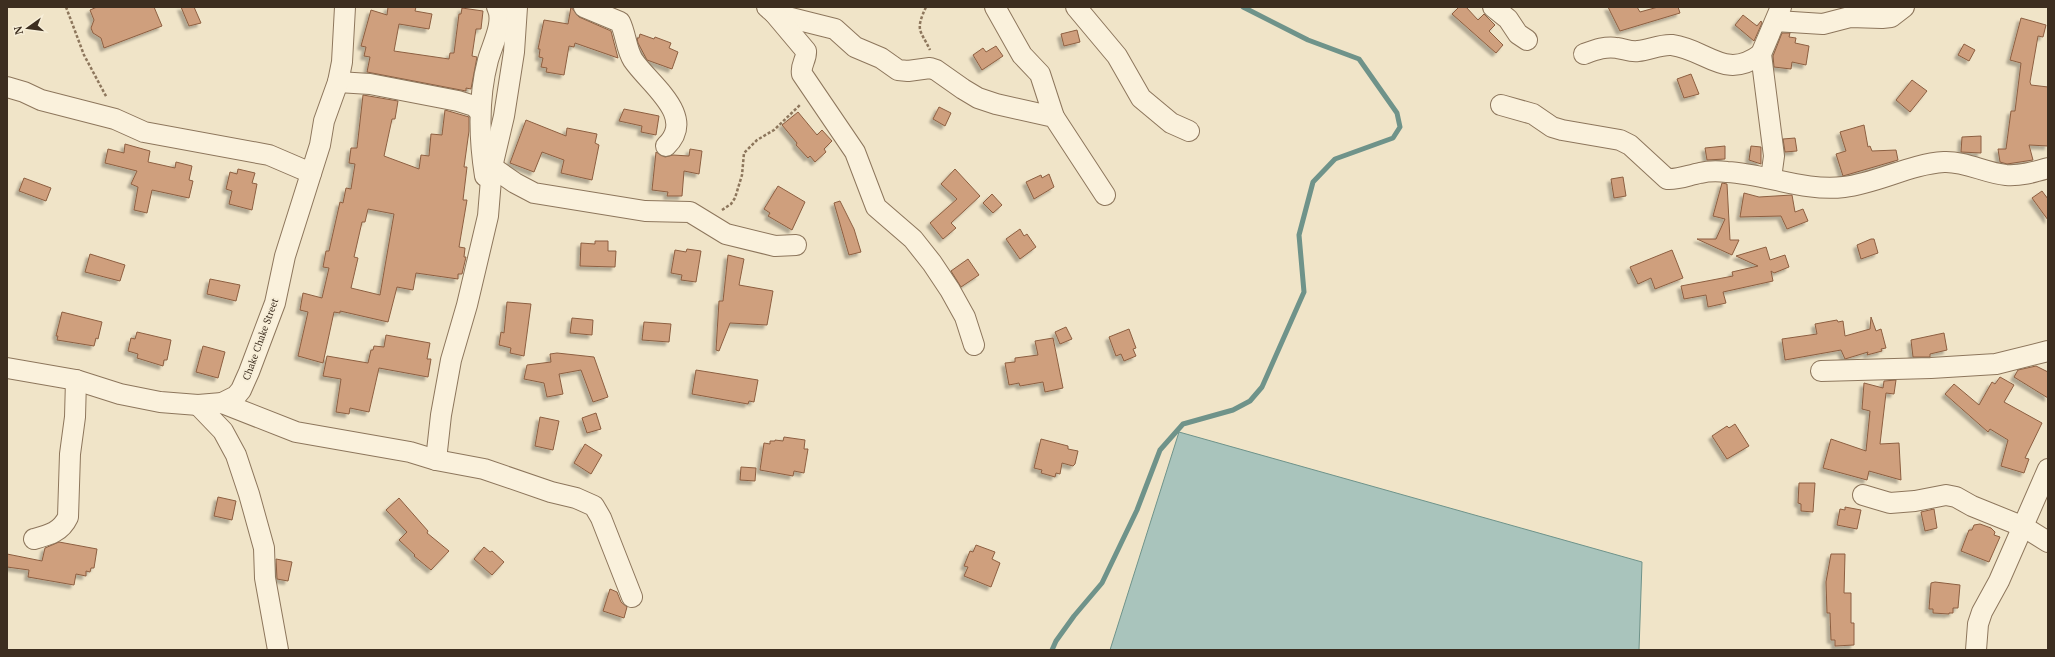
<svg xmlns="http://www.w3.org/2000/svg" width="2055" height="657" font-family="'PT Serif',serif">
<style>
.water{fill:#a9c4bc;stroke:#6f938a}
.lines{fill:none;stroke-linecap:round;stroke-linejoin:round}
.stream{stroke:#6f938a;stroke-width:5}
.building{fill:#cf9f7d;stroke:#8d5f41;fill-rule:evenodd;filter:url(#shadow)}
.minor-casing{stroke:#8d765c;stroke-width:22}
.path{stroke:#8d765c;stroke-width:2.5;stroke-dasharray:3 2;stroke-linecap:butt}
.minor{stroke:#faf1dc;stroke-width:20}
.labels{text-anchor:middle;stroke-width:4;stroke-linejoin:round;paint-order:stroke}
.street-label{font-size:10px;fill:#3d2e20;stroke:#f7eed8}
</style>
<defs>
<filter id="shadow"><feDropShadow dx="-3.5" dy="3.5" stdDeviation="1" flood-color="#0004"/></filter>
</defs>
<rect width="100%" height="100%" fill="#f0e4c8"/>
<path class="water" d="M1179 432 1642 562 1639 650H1110Z"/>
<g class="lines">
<path class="stream" d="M1052 650 1056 641 1074 616 1102 583 1137 510 1160 450 1183 424 1233 410 1250 401 1262 387 1304 292 1299 235 1313 182 1335 159 1393 138 1400 127 1397 113 1359 59 1308 40 1243 7"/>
</g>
<g class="building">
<path d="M97 7H154L162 26 104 48 101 38 93 33 91 28 94 20 90 10Z"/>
<path d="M181 7H194L201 23 189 26Z"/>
<path d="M388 7H416L415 11 432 14 429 29 399 24 394 51 449 59 450 53H454L459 14H461L462 8 483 11 481 29H476L472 56 477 57 471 89 466 88V91L367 72 370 57 364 56 366 47 361 46 371 10 387 15Z"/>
<path d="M571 7 579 17 611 31 618 58 575 43 574 47 569 46 564 75 546 72 547 68 541 67 543 58 539 57 540 49H538L544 20 568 24Z"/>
<path d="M1459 7H1466L1478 20 1484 14 1495 25 1489 31 1503 45 1496 53 1452 14Z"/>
<path d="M1608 7H1637L1640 12 1658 7H1678L1680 13 1620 31Z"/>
<path d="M1743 15 1757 26 1761 21 1762 23 1754 41 1735 25Z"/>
<path d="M2021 18 2046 25 2043 37 2038 36 2030 82 2031 85 2048 87V146L2029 145 2033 160 2007 164 2000 162 1998 149H2006L2011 111H2015L2021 63 2010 60Z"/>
<path d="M1077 30 1080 42 1064 46 1061 34Z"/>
<path d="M1782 33H1790L1789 37 1796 38 1795 43 1809 46 1806 65 1792 62 1791 69 1774 67 1773 56Z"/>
<path d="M640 34 654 39 655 37 671 43 669 48 678 52 672 69 647 60 638 43 637 38H639Z"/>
<path d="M1964 44 1975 50 1969 61 1958 55Z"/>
<path d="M996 46 1003 56 982 70 973 55 983 48 986 52Z"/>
<path d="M1691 74 1699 94 1684 98 1677 79Z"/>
<path d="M1912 80 1927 91 1910 112 1896 100Z"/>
<path d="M363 95 398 101 395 119H392L384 156 419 169 421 155 429 156 431 134 442 135 445 110 469 117V131L464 167H467L463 200H467L459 247 465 248 464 257H466L462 274H458V279L416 273 413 290 397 287 388 322 340 311V313L334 312 323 363 298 356 308 312 300 310 303 293 322 298 329 268 323 267 326 251H329L340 202 343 203 346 188 351 189 355 164 349 163 351 148H357ZM368 209 394 214 380 295 351 288 358 258 354 257 362 222H365Z"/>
<path d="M939 107 951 113 945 126 933 119Z"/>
<path d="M624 109 659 116 656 135 641 132 642 126 619 121Z"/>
<path d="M798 112 817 135 822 130 832 141 824 149 826 152 815 162 810 156 808 158 796 145 797 143 782 125Z"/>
<path d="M526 120 566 136 567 128 597 134 595 143 599 145 592 180 561 173 564 160 542 152 534 172 510 163Z"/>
<path d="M1864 125 1868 147 1870 146 1872 151 1896 150 1898 160 1843 176 1836 154 1846 151 1840 132Z"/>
<path d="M1981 136V153L1961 152 1962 137Z"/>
<path d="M1795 138 1797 151 1785 152 1783 139Z"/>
<path d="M125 144 150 151 148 162 175 168 176 162 192 166 189 180 193 181 189 198 152 190 147 213 134 210 138 187 131 184 137 171 105 163 108 149 124 153Z"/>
<path d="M1725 146V159L1707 160 1705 148Z"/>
<path d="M1751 146 1761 147V164L1749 160Z"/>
<path d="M690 149 702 151 699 174 684 171 682 196H667L668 192 652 190 656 152 665 157 673 155 689 156Z"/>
<path d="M238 169 255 173 252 183 257 184 252 210 229 204 232 191 226 189 230 172 237 174Z"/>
<path d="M955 169 980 196 951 223 956 228 943 239 930 223 957 199 941 184Z"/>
<path d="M1049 174 1054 187 1034 199 1026 182 1041 175 1042 178Z"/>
<path d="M1623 177 1626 196 1614 198 1611 179Z"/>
<path d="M24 178 51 188 46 201 19 191Z"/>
<path d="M1722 183 1727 184 1730 240H1739L1732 255 1697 239H1716L1725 219 1713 216Z"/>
<path d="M778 186 805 202 792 230 768 216 770 213 764 209Z"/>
<path d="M2042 191 2048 199V220L2032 198Z"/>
<path d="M1744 193 1759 197 1792 195 1795 212 1803 209 1808 221 1787 229 1781 216 1740 217Z"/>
<path d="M992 194 1002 205 993 213 983 203Z"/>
<path d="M840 201 854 229 861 252 849 255 834 203Z"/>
<path d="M1020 229 1024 236 1027 234 1036 247 1020 259 1006 239Z"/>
<path d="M1871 239H1874L1878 253 1861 259 1857 245Z"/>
<path d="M595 241H608V251H616L615 267 580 266 581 243 595 244Z"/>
<path d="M1766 247 1770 260 1785 255 1789 267 1774 273 1771 271 1773 281 1723 292 1726 303 1708 307 1706 295 1684 299 1681 286 1733 276 1732 272 1758 266 1736 256Z"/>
<path d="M687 249 701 251 696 282 681 280 682 275 671 273 675 250 686 252Z"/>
<path d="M1672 250 1683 278 1655 289 1651 278 1638 284 1630 267Z"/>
<path d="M90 254 125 265 120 281 85 272Z"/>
<path d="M728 255 744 259 739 285 773 291 767 325 730 323 719 351 716 350 719 301H723Z"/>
<path d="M968 259 979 275 961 287 951 271Z"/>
<path d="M210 279 240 285 236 301 207 294Z"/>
<path d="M507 302 531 304 524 356 510 353 511 348 499 345 501 332 504 333Z"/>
<path d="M62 312 102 322 98 339 96 338 94 346 57 340 58 336H56Z"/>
<path d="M1871 317 1876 331 1881 329 1886 348 1881 349 1882 351 1867 355 1868 352 1845 359 1841 350 1785 360 1782 339 1817 334 1815 324 1837 320 1838 322 1843 321 1845 336 1870 329Z"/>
<path d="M572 318 593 320 592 335 570 333Z"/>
<path d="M644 322 671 324 669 342 642 340Z"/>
<path d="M1066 327 1072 339 1060 344 1055 332Z"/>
<path d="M1129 329 1136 348 1133 349 1136 356 1124 361 1121 354 1116 356 1109 337Z"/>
<path d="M137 332 171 340 167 360H164L163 366 137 358 138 354 128 351 131 338 135 339Z"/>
<path d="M1944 333 1947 350 1930 354V357H1913L1911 340Z"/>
<path d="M386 335 430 343 427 359H431L428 377 379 368 369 412 350 408 349 414 336 412 341 379 323 376 327 356 368 363 371 350H373L374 346 384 347Z"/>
<path d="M1053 338 1063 388 1045 392 1043 382 1020 386 1019 383 1009 385 1005 363 1015 362V358L1038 355 1035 341Z"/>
<path d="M203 346 225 352 218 378 196 372Z"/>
<path d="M557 353 594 357 608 397 593 402 581 370 559 374 563 394 547 397 544 383 524 379 527 365 551 362 550 354Z"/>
<path d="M2036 366 2048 372V398L2014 377 2018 370Z"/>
<path d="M696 370 758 380 754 402 749 401 748 404 692 394Z"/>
<path d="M2000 377 2014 385 2004 402 2042 423 2025 458 2029 459 2024 473 2001 466 2008 440 1990 429 1988 432 1945 394 1954 384 1979 405 1992 382 1995 384Z"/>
<path d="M1896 380 1894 394 1886 393 1880 444 1899 443 1901 480 1869 471 1867 480 1823 468 1831 439 1866 451 1870 411 1862 409 1864 383 1883 388 1884 381Z"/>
<path d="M596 413 601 429 587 433 582 418Z"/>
<path d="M540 417 559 421 553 450 535 446Z"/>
<path d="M1735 424 1749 446 1727 459 1712 436 1727 426 1729 428Z"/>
<path d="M784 437 805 440 804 449H808L804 473 794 471 793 476 760 470 764 443 770 444V441H775V440L783 441Z"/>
<path d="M1041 439 1068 446V449L1078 451 1075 464 1073 466 1062 463 1060 474 1056 473 1055 477 1041 473 1042 470 1034 468Z"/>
<path d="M585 444 602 455 591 474 574 463Z"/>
<path d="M741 467 756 468 755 481 740 480Z"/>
<path d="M1799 483H1815L1813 512 1801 511V504L1798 503Z"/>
<path d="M218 497 236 501 232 520 214 516Z"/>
<path d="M399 498 428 531 427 533 449 551 431 570 414 556 415 555 399 540 407 532 386 510Z"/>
<path d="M1845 507 1861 510 1857 529 1837 525 1840 509 1845 510Z"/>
<path d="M1934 509 1937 528 1925 531 1921 512Z"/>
<path d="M1980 524 1991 528 1995 532 1994 535 2000 537 1989 562 1961 551 1969 530H1972L1974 525Z"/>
<path d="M59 542 97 549 94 568H91L90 572 86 571V576L76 574 74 585 28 577 29 570 7 567V554L42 561 45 548Z"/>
<path d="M976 545 995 552 992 559 1000 563 991 587 964 576 968 567 964 566 970 551 973 552Z"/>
<path d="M484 547 490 552 492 551 504 562 492 575 474 559Z"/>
<path d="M1831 554H1845L1844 593H1851V623H1854V645L1835 646V640H1831L1830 613H1827L1826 582Z"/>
<path d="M276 559 292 562 288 581 277 579Z"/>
<path d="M1935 582 1960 585 1958 608H1953V613H1949V614L1933 613V609H1929L1931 583Z"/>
<path d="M610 589 617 592 621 602 627 607 624 618 603 611Z"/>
</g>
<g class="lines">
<defs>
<g id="minor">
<path d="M584 7 620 22C626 34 626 49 633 60 650 85 697 116 666 146"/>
<path d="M767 7 774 13 779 15 835 29 855 47 881 58 898 70 908 71 930 68 936 70 963 89 978 98 996 104 1054 117 1105 195"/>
<path d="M995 7 1022 55 1040 74 1054 117"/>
<path d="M1076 7 1117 56 1141 98 1171 123 1189 131"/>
<path d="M1493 7 1508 19 1518 34 1527 40"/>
<path d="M774 13 806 51C807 59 800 65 802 74L855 152 876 207 913 239 932 263 950 290 965 317 974 345"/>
<path d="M1776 21 1823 24 1850 17 1882 18 1891 17 1904 7"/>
<path d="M1584 54C1595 50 1605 46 1617 48 1625 49 1630 52 1638 51 1649 50 1661 44 1672 45 1708 50 1725 81 1761 54"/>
<path d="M338 82 370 84 458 101 474 106 480 112"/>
<path d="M7 87 24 92 41 100 115 119 144 132 269 155 311 173"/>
<path d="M1501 105 1533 114 1552 127 1562 130 1620 140 1630 145 1667 179C1678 180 1689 175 1700 173 1708 171 1719 171 1727 172 1766 174 1805 192 1844 187 1878 183 1910 164 1944 162 1965 161 1985 173 2006 175 2021 176 2034 172 2048 168"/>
<path d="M492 167 515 183 534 193 645 211 690 212 726 234 775 246 796 245"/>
<path d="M485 176C479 138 478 98 488 60 492 45 505 22 497 7"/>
<path d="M1771 178 1774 156 1761 54 1781 7"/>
<path d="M7 368 76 380 120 394 160 402 198 405 222 403 236 396 241 390 249 372 275 303 285 256 320 145 324 121 338 82 342 62 345 7"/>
<path d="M1821 371 1931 368 1996 364 2048 351"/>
<path d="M222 403 296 432 410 452 436 460 484 469 551 492 576 498 594 506 601 518 632 597"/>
<path d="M198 405 223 431 236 455 249 494 264 548 265 578 278 650"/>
<path d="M436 460 441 415 451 360 467 305 488 216 492 167 504 116 514 52 517 7"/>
<path d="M1863 495 1890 503 1915 501 1946 495 1956 497 1972 506 2024 527 2048 542"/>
<path d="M34 539C49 535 61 532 68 517L70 454 75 417 76 380"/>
<path d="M1976 650 1978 624 1982 612 1999 581 2048 469"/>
</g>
</defs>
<use href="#minor" class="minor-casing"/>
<g class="path">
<path d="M66 7 84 55 107 98"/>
<path d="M926 7C915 31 920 29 930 50"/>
<path d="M722 210 731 204 735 198 742 175 744 153 757 140 774 130 801 104"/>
</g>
<use href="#minor" class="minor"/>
</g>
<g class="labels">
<g class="street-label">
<text transform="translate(260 339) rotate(-70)" y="4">Chake Chake Street</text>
</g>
</g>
<rect width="2055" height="657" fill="none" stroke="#3d2e20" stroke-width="16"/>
<g transform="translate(28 28) rotate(256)" stroke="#f7eed8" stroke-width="3" paint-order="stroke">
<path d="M0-3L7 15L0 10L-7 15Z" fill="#3d2e20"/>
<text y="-6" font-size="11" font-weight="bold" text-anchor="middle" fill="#3d2e20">N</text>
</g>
</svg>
